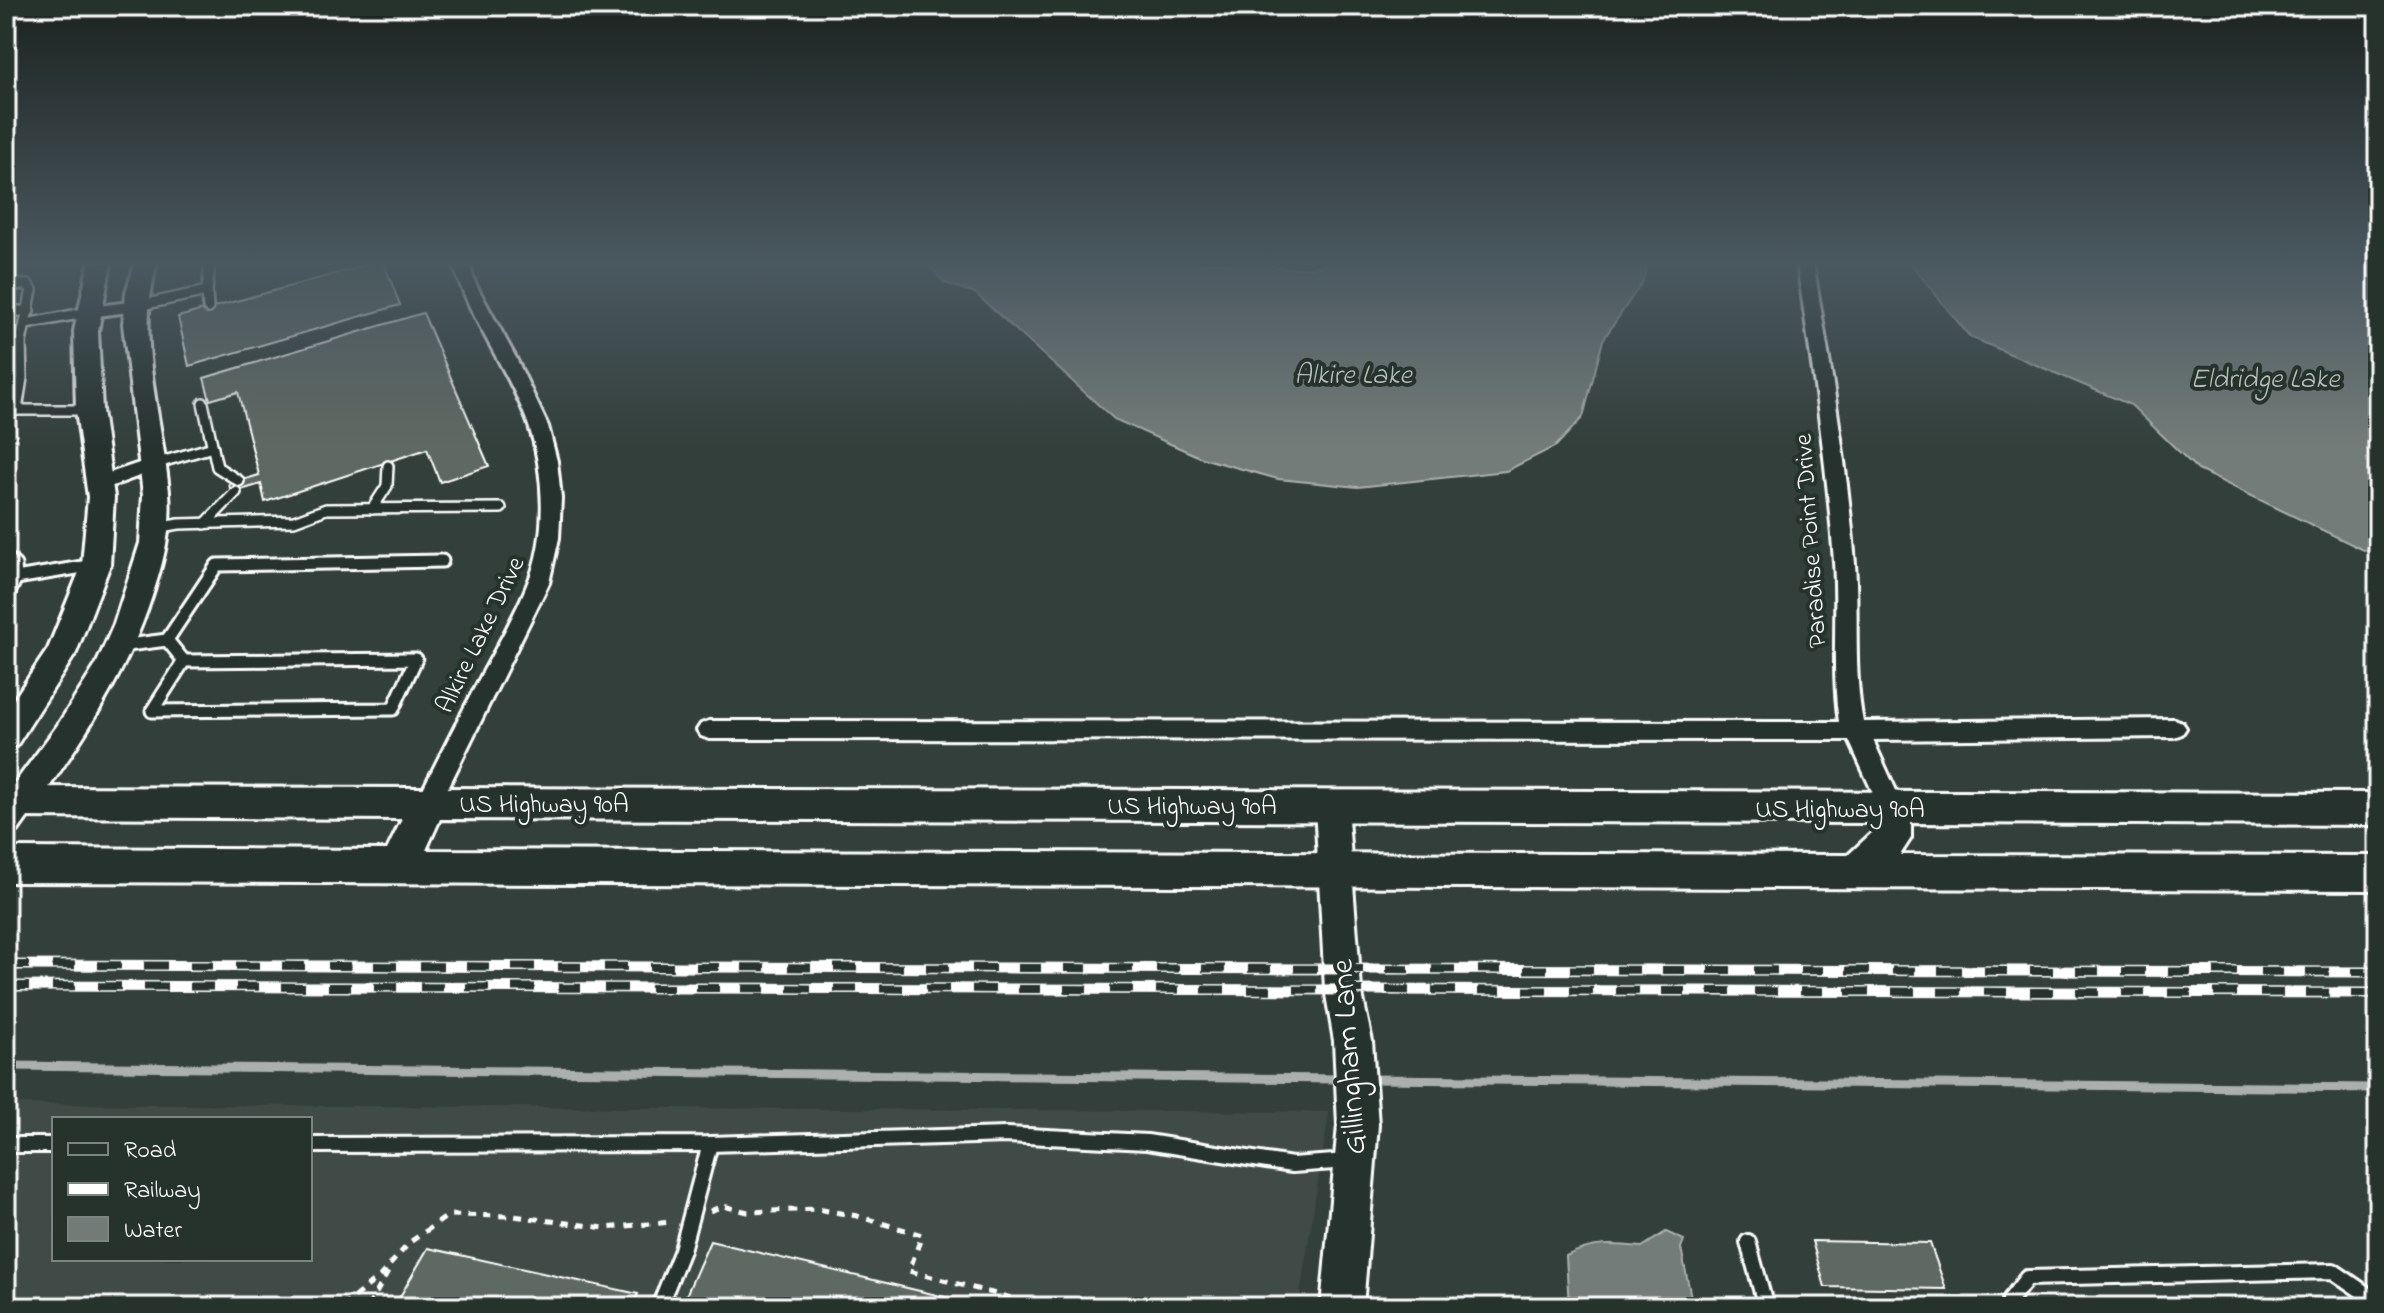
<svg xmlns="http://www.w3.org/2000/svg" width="2384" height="1313" font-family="'Indie Flower',sans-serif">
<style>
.built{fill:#404c47;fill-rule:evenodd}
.water{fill:#737b78;stroke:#abb0ae;stroke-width:2}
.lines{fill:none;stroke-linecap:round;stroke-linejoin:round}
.stream{stroke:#abb0ae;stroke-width:9}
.building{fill:#5f6964;stroke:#fff;stroke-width:2}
.lane-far2-casing{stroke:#fff;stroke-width:14}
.lane-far1-casing{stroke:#fff;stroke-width:17}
.lane-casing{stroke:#fff;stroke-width:20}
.street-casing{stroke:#fff;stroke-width:6}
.secondary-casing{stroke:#fff;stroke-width:6}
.primary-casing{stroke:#fff;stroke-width:6}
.path{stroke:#fff;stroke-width:5;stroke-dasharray:8 8;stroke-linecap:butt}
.lane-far2{stroke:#26332d;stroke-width:9}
.lane-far1{stroke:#26332d;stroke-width:11}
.lane{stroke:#26332d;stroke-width:14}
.street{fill:#26332d;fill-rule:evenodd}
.secondary{fill:#26332d;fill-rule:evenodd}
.primary{fill:#26332d;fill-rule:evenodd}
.rail-casing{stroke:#fff;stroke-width:11}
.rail{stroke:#26332d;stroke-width:8;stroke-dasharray:23;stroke-linecap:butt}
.labels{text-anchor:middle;stroke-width:8;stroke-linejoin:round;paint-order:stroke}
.street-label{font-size:26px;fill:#fff;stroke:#26332d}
.water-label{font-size:28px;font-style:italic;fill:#b9bdbc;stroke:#26332d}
.near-street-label{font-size:32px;fill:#fff;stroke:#26332d}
</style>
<rect width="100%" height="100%" fill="#333f3a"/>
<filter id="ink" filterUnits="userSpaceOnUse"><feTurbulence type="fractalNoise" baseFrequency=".0125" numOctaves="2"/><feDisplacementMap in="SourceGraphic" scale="16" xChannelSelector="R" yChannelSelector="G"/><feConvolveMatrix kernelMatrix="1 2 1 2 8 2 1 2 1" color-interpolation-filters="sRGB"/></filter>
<g filter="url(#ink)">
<path class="built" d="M6 1104 1329 1112 1298 1307H6ZM54 1119H310V1259H54Z"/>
<g class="water">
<path d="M927 263H1260C1284 271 1308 269 1332 263H1647L1643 281 1603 340 1583 417 1556 446 1506 471 1358 487 1278 479 1202 458 1114 419 975 293 944 283Z"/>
<path d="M1910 263H2378V557L2198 470 2131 405 1970 337Z"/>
<path d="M1666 1232 1684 1240 1681 1248 1693 1307H1569L1566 1256C1593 1242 1613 1244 1642 1247Z"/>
</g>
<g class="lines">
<g class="stream">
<path d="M6 1066 1344 1079"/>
<path d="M1368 1079 2378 1088"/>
</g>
</g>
<g class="building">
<path d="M375 263H384L400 305 189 366 178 317Z"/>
<path d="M423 313 489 466 440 482 427 449 265 502 261 484 231 493 229 484 259 475 238 392 210 400 204 378Z"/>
<path d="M710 1241 987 1307H681Z"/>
<path d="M1812 1241 1930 1243 1946 1289 1825 1287Z"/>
<path d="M428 1248 638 1294 632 1307H394Z"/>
</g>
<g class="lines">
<defs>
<g id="lane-far2">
<path d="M6 284 28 285 32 290 21 342 22 378 17 410"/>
<path d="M207 291 208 308"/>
<path d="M137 306 207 291 210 263"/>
<path d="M6 311H29"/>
<path d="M26 324 89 312"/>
<path d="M203 403 217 467 239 481"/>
<path d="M6 410H89"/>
<path d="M154 464 213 447"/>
<path d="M372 509 387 486 388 466"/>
<path d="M205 524 236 492"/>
<path d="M156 528 179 524 294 521 326 509 501 508"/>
</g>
<g id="lane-far1">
<path d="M6 557 15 565 16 578 6 599"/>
<path d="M16 578 95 565"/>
<path d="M167 640 217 565 442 561"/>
<path d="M120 646 167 640 184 661"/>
<path d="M416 659 393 709 152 711 184 661Z"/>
</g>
<g id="lane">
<path d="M6 1145H54"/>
<path d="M310 1145 710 1144 1007 1135 1147 1142 1292 1165 1348 1161"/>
<path d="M1748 1242 1766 1307"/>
<path d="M659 1307 682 1250 710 1144"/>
<path d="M2012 1307 2010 1300 2027 1278 2333 1271 2378 1302"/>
</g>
<g id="street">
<path d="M453 263H469L475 283 516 358 548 426 557 461 561 498 559 538 549 583 437 810 428 813 419 810 416 803C438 759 460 716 483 672 498 644 515 615 527 585 548 537 545 472 528 423 508 368 469 319 453 263Z"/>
<path d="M1797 263H1813C1830 363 1847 463 1855 564 1859 617 1853 669 1863 722L2174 719 2182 722 2186 728 2182 734 2174 737 1873 740 1904 808 1901 815 1892 818 1883 815 1849 740 709 739 701 736 697 730 701 724 709 721 1839 722C1831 668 1838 616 1834 562 1827 462 1812 363 1797 263Z"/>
<path d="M137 301 145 306 143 310 90 317 81 312 90 307Z"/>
<path d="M154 458 164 464 161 468 99 491 89 484 92 479Z"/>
</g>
<g id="secondary">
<path d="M89 263H111L98 331 102 410 114 497 110 565 76 653 17 745 6 749V711L48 649 82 565 88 497 76 410 74 331Z"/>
<path d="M135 263H157C135 341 162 414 169 492 172 530 163 564 151 599 122 686 71 757 18 831L6 835V795L57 726 96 665 114 624 140 543 143 495 123 324 126 292Z"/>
<path d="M1331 792 1343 796 1347 806 1361 989 1372 1041 1378 1125 1363 1307H1321L1338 1125 1334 1041 1325 989 1315 806 1319 796Z"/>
</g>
<path id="primary" d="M6 787 2378 793V825L1911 823V838L1900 855 2378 856V890L6 882V848L387 850 402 819 6 817ZM440 819 1873 823V832L1848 855 426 850Z"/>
</defs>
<use href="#lane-far2" class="lane-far2-casing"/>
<use href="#lane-far1" class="lane-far1-casing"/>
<use href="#lane" class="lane-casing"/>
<use href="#street" class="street-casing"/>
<use href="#secondary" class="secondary-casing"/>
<use href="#primary" class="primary-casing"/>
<g class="path">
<path d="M710 1211 723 1206 748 1212 817 1209 857 1216 922 1235 909 1271 1045 1307"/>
<path d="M342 1307 380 1276 410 1242 449 1215 513 1216 605 1228 671 1222"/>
<path d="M368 1307 391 1267"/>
</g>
<use href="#lane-far2" class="lane-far2"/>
<use href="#lane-far1" class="lane-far1"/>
<use href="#lane" class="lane"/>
<use href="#street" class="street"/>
<use href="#secondary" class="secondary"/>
<use href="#primary" class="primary"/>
<defs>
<g id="rail">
<path d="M6 965 2378 972"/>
<path d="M6 986 2378 993"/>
</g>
</defs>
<use href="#rail" class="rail-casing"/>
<use href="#rail" class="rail"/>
</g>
</g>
<linearGradient id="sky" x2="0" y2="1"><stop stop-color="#1c2320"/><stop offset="0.59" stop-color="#4a5860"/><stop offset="1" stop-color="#4a5860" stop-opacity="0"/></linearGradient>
<rect width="2384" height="446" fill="url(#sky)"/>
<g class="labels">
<g class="street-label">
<text transform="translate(1809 541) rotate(-94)" y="9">Paradise Point Drive</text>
<text transform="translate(479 634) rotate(-64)" y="9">Alkire Lake Drive</text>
<text x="544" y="812">US Highway 90A</text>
<text x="1192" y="814">US Highway 90A</text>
<text x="1840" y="817">US Highway 90A</text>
</g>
<g class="water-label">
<text x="1353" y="383">Alkire Lake</text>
<text x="2265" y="387">Eldridge Lake</text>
</g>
<g class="near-street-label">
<text transform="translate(1347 1057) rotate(-94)" y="11">Gillingham Lane</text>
</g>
</g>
<rect width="2384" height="1313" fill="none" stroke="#26332d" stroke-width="32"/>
<rect x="16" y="16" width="2352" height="1281" fill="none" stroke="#fff" stroke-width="3" filter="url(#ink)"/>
<rect x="52" y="1117" width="260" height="144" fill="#26332d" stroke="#7d8581" stroke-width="2"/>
<rect x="68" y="1143" width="40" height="12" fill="#26332d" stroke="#7d8581" stroke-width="2"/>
<text x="124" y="1157" font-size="24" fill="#ffffff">Road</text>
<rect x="68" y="1183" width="40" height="12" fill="#ffffff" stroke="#7d8581" stroke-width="2"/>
<text x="124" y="1197" font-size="24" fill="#ffffff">Railway</text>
<rect x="68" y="1217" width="40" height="24" fill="#737b78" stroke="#7d8581" stroke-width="2"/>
<text x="124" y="1237" font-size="24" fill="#ffffff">Water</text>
</svg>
